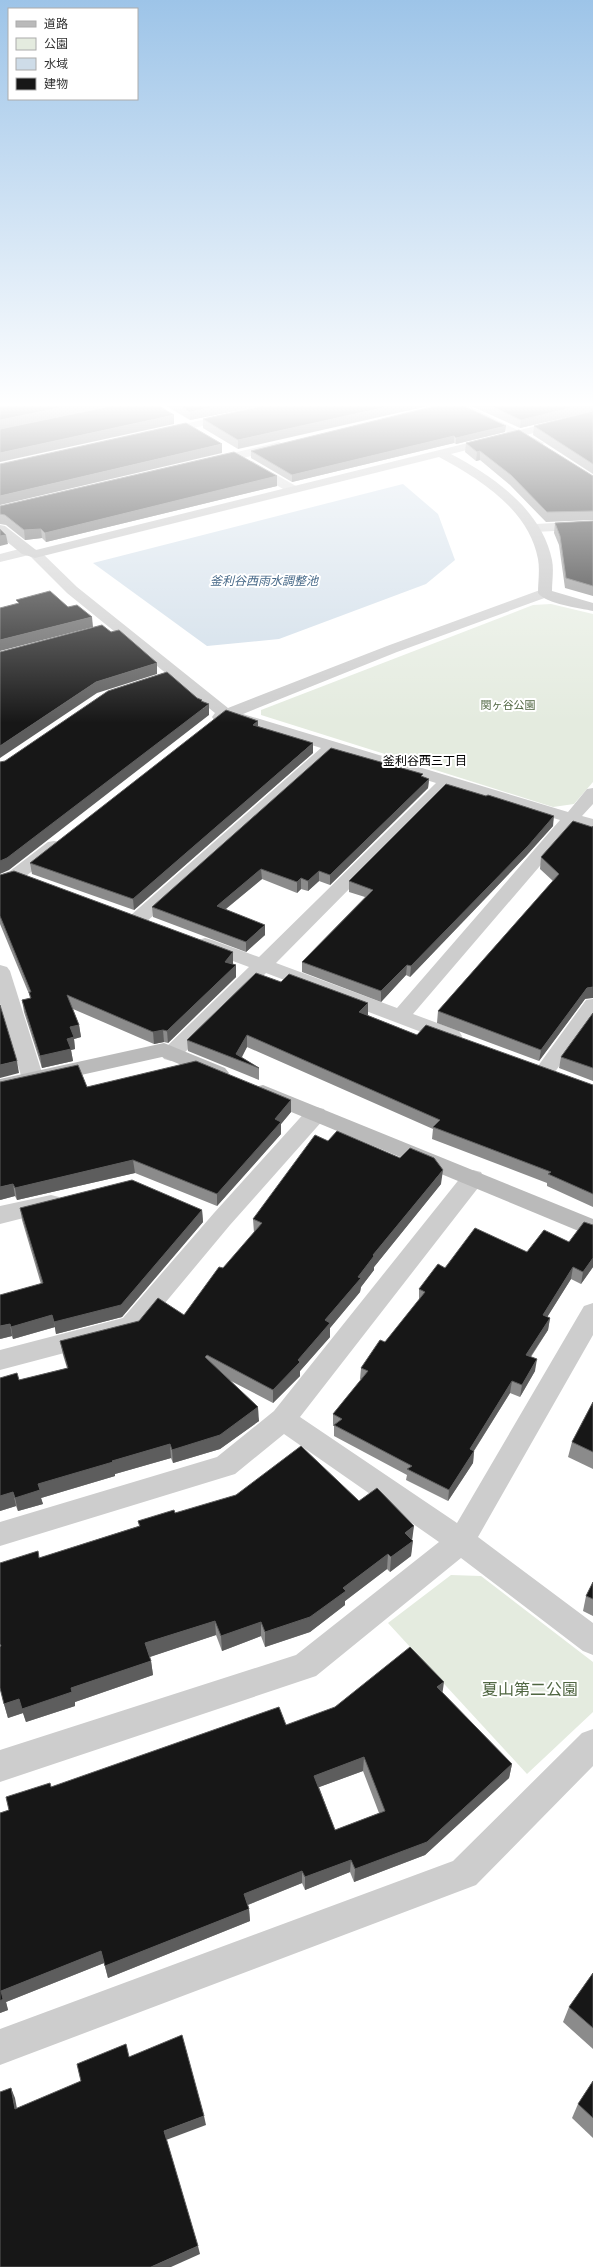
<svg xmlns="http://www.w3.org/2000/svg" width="593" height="2267" font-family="Cabin,'Noto Sans JP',sans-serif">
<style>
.green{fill:#e4ebdf}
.water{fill:#cedce8}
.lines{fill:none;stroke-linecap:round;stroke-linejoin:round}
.street{fill:#cdcdcd;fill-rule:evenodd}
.secondary{fill:#bababa;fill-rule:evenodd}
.wall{fill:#8b8b8b;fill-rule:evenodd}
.shaded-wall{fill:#5d5d5d}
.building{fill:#171717;stroke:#5d5d5d;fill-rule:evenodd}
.labels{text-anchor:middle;stroke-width:4;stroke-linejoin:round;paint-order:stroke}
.far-park-label{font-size:11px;fill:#506642;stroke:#fff}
.far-water-label{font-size:12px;font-style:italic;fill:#476988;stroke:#fff}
.far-neighbourhood-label{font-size:12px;fill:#000;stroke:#fff}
.near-park-label{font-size:16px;fill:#506642;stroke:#fff}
</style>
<rect width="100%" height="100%" fill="#fff"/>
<g class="green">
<path d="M551 604 593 614V782L574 804 553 807 261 715V710L533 605Z"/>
<path d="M451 1575 481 1576 593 1662V1712L527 1774 388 1623Z"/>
</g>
<path class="water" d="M403 484 438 514 455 560 426 584 279 639 207 646 93 563Z"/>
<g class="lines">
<g class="street">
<path d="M266 406H286L280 409 161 435 155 432 161 429Z"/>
<path d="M454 406H469L544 443 542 445H534Z"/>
<path d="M279 442 285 446 283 448 212 466 206 462 208 459Z"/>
<path d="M252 461 296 486 298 489 292 493 288 492 248 468 246 465 248 462Z"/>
<path d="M593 521V529L535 532 529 528 535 524Z"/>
<path d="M27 547 40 551 77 587 228 708 387 646 540 590H550L552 593 550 596 397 652 243 714 568 812 587 789 593 788V804L582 816 593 819V830L575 825 413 1014 459 1031 462 1036 459 1041 452 1043 445 1041 266 973 178 1059 171 1061 164 1059 161 1054 164 1049 249 967 198 948 195 944 198 940 205 938 212 940 259 957 436 783 335 752 145 923 138 925 131 923 129 919 131 915 321 748 228 719 220 722 214 720 212 717 215 713 67 593 29 555 0 562V554ZM450 787 560 820 397 1008 276 963Z"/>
<path d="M54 841 60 842 63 846 60 850 22 879 0 886V875L10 871 48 842Z"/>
<path d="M0 965 7 967 10 971 44 1079 40 1084 33 1086 26 1084 22 1079 0 1004Z"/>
<path d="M593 999V1019L552 1076 545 1078 538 1076 534 1071 538 1066 586 1000Z"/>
<path d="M316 1107 324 1109 327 1114 324 1119 230 1225 140 1333 0 1370V1350L123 1318 214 1213 308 1109Z"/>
<path d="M473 1170 481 1172 484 1178 481 1184 300 1417 457 1523 584 1306 593 1303V1335L478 1537 593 1623V1655L583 1651 461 1558 316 1676 0 1782V1750L296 1655 439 1542 284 1434 235 1474 0 1546V1522L217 1457 274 1411 465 1172Z"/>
<path d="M51 1195 59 1197 63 1203 59 1209 0 1224V1206Z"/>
<path d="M593 1729V1766L476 1885 0 2065V2029L453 1861 582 1733Z"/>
</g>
<g class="secondary">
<path d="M593 412V418L451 454C493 476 542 510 552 560 554 570 552 581 552 591L593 603V611C580 608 546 604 538 593 538 582 540 570 538 559 529 510 480 479 439 457L35 558 22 554 0 536V525L5 526 36 550Z"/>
<path d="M164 1043 225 1068 229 1073 225 1078 218 1080 162 1057 0 1093V1079Z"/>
<path d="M263 1085 593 1219V1237L255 1097 252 1092 255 1087Z"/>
</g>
</g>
<g class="wall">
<path d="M166 406H260L190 420Z"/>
<path d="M262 406 238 449 203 428V419Z"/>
<path d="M471 406H593V411L520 428Z"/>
<path d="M593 411V474L533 435 534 426Z"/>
<path d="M505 432 456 444 454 443 292 482 251 458V451Z"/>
<path d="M466 443 593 476V520L546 522 510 485 480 460 476 461 465 452Z"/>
<path d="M277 476V486L46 542 42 538 25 540 6 525 0 524V526V506Z"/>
<path d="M593 521V596L565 588 559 545 554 533 555 523Z"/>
<path d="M313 753 134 910 32 874 30 863Z"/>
<path d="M423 777 429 779 428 788 330 885 319 881 308 891 301 889 297 893 262 879 226 909 265 935 246 952 153 917 152 907Z"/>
<path d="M553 826 526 856 410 977 406 975 381 1002 302 972V962L365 897 349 892V881Z"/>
<path d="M592 827 585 999 539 1061 437 1023 438 1011 553 881 540 869 541 857Z"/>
<path d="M0 875 233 952V964L236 965V977L168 1043 164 1042 154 1044 73 1009 79 1025 81 1037 74 1039 75 1049 71 1050 73 1061 42 1068 24 1012 22 1000 30 998 29 994 0 924Z"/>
<path d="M281 982 368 1003 367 1015 417 1035 593 1085V1207L547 1186V1183L432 1139 433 1129 247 1047 241 1057 259 1068V1080L188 1051 187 1040Z"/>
<path d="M593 1013V1081L559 1068 561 1057Z"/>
<path d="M87 1087 291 1100V1112L281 1124V1134L217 1206 135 1173 17 1200 15 1196 0 1200Z"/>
<path d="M328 1141 441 1184 374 1267V1270L361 1287 360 1292 330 1328V1337L300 1371V1376L273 1403 229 1380 259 1421 220 1449 173 1463 171 1458 115 1474V1476L41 1498 43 1504 18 1511 16 1506 0 1511V1378L19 1380 67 1368 63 1355 60 1341 184 1315 254 1233 253 1219Z"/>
<path d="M20 1208 202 1210 203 1222 122 1317 56 1334 55 1327 13 1339 12 1336 0 1339 41 1284 22 1220Z"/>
<path d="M593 1225V1267L581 1284 571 1279 547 1317 550 1318 548 1330 531 1357 535 1371 520 1397 510 1393 474 1451 473 1463 448 1501 406 1480 407 1475 334 1436V1426H333V1414L361 1380 360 1379 361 1368 385 1342 419 1300V1289L445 1268 527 1252 569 1242Z"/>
<path d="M593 1402V1469L568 1457 572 1442Z"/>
<path d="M359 1501 412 1541 411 1556 390 1572 387 1569 345 1601V1605L310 1632 265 1647 261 1636 222 1651 216 1635 149 1657 151 1661 153 1675 75 1702V1706L26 1722 23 1713 8 1718 4 1704 1 1646 39 1558 139 1526 138 1521 175 1513Z"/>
<path d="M593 1582V1616L583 1611 586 1596Z"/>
<path d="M442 1692 512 1764 509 1778 425 1855 354 1882 350 1872 305 1890 302 1883 248 1905 249 1909 250 1921 108 1978 104 1963 6 2002 8 2010 0 2013V1813L9 1810 51 1787 286 1725ZM363 1771 379 1813 335 1830 319 1787Z"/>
<path d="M593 1973V2049L563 2022 569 2007Z"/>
<path d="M593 2081V2138L572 2118 578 2104Z"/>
</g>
<g class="shaded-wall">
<path d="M68 406H109L0 429V420Z"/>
<path d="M218 406H260L190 420V412Z"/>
<path d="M391 406H428L238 449V440Z"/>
<path d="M578 406H593V411L520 428 521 420Z"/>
<path d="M174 415V424L0 462V453Z"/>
<path d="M506 426 505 432 456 444V438Z"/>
<path d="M454 436V443L292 482V475Z"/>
<path d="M222 444V453L0 505V496Z"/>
<path d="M480 451V460L476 461 477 452Z"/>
<path d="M277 476V486L46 542 45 533Z"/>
<path d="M41 529 42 538 25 540 24 530Z"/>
<path d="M6 535 8 544 0 546V536Z"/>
<path d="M92 617 93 627 0 651V640Z"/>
<path d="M157 663V674L97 693 0 758V746L96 682Z"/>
<path d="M202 700 203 709 209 704V715L9 870 0 874V861Z"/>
<path d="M258 721V731L253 725Z"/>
<path d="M313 743V753L134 910 133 899Z"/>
<path d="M429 779 428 788 330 885V875Z"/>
<path d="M554 816 553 826 526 856 410 977 411 966Z"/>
<path d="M261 869 262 879 217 916V906Z"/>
<path d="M319 871V881L308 891V881Z"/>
<path d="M301 878V889L297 893V882Z"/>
<path d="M265 925V935L246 952V942Z"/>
<path d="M233 952V964L225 973V962Z"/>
<path d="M236 965V977L168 1043 167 1031Z"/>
<path d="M407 965 406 975 381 1002V991Z"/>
<path d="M593 987V998L585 999 539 1061 541 1050 587 988Z"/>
<path d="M368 1003V1015L359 1024V1012Z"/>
<path d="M79 1025 81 1037 74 1039 75 1049 71 1050 73 1061 42 1068 40 1056 67 1039 70 1027Z"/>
<path d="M163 1030 164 1042 154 1044 153 1032Z"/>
<path d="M247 1035V1047L240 1061 236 1054Z"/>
<path d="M17 1061 19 1073 0 1078V1065Z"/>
<path d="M291 1100V1112L281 1124V1134L217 1206V1194L275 1119Z"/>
<path d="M133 1160 135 1173 17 1200 15 1188Z"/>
<path d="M443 1170 441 1184 374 1267V1270L361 1287 360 1292 330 1328V1337L300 1371V1376L273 1403V1390L298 1360 325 1320 358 1277 373 1255Z"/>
<path d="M13 1184 15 1196 0 1200V1187Z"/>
<path d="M202 1210 203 1222 122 1317 56 1334 54 1322Z"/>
<path d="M593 1258V1267L581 1284 583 1272Z"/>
<path d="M573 1267 571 1279 541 1327 543 1315Z"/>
<path d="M52 1315 55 1327 13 1339 11 1327Z"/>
<path d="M550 1318 548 1330 524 1366 526 1355Z"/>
<path d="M10 1324 12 1336 0 1339V1326Z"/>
<path d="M537 1359 535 1371 520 1397 522 1385Z"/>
<path d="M512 1381 510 1393 468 1460 470 1449Z"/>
<path d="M258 1407 259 1421 220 1449 173 1463 172 1450Z"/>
<path d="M170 1444 171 1458 115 1474V1476L41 1498 43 1504 18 1511 15 1498 38 1484 112 1461Z"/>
<path d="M474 1451 473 1463 448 1501 449 1490Z"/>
<path d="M13 1492 16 1506 0 1511V1496Z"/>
<path d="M414 1526 412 1541 405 1533Z"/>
<path d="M413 1541 411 1556 390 1572 391 1557Z"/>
<path d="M388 1554 387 1569 345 1601V1605L310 1632 265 1647V1632L343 1588Z"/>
<path d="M215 1621 216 1635 147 1658 145 1643Z"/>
<path d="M261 1622V1636L222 1651 221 1636Z"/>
<path d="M151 1661 153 1675 75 1702V1706L26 1722 23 1713 8 1718 4 1704 19 1699 71 1688Z"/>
<path d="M444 1682 442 1696 437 1687Z"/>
<path d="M364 1757 363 1771 314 1789V1776Z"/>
<path d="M512 1764 509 1778 425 1855 354 1882 355 1869Z"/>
<path d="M351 1860 350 1872 305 1890V1877Z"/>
<path d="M302 1871V1883L245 1906 244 1894Z"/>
<path d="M249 1909 250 1921 108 1978 105 1966Z"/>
<path d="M101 1951 104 1963 6 2002 8 2010 0 2013V2001L1 1991Z"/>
<path d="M11 2088 15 2098 19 2119 15 2109Z"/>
<path d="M204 2116 206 2125 166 2140 164 2131Z"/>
<path d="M198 2246 200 2254 171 2267H151Z"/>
</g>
<g class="building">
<path d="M0 406H68L0 420Z"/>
<path d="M111 406H159L174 415 0 453V429Z"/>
<path d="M180 406H218L190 412Z"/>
<path d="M262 406H391L238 440 203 419Z"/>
<path d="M435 406H464L506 426 456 438 454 436 292 475 251 451Z"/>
<path d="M491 406H578L521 420Z"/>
<path d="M593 411V464L534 426Z"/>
<path d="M186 423 222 444 0 496V464Z"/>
<path d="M519 430 593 476V511L547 512 511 475 480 451 477 452 466 443Z"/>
<path d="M234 452 277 476 45 533 41 529 24 530 5 515 0 514V506Z"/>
<path d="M593 521V586L566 578 560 536 555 523Z"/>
<path d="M0 529 6 535 0 536Z"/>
<path d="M50 591 68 607 77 605 92 617 0 640V608L19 603 16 600Z"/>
<path d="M102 625 111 632 119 630 157 663 96 682 0 746V652Z"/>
<path d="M167 672 197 698 202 700 201 701 209 704 7 858 0 861V762L5 761 108 691Z"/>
<path d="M226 710 258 721 253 725 313 743 133 899 30 863Z"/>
<path d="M331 748 423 774 421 776 429 779 330 875 319 871 308 881 301 878 297 882 261 869 217 906 265 925 246 942 152 907Z"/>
<path d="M446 784 486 796 488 795 554 816 528 846 411 966 407 965 381 991 302 962 373 890 349 881Z"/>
<path d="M573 821 592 827 593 826V987L587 988 541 1050 438 1011 559 874 541 857Z"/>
<path d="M14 871 233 952 225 962 236 965 167 1031 163 1030 153 1032 67 995 79 1025 70 1027 74 1037 67 1039 71 1049 40 1056 22 1000 31 998 29 992H31L0 916V875Z"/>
<path d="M256 973 281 982 289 974 368 1003 359 1012 417 1035 426 1025 593 1085V1194L548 1174 551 1172 433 1127 440 1120 247 1035 236 1054 259 1068 187 1040Z"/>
<path d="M0 1005 17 1061 0 1065Z"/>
<path d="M593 1013V1068L561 1057Z"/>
<path d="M196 1061 291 1100 275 1119 281 1122 217 1194 133 1160 15 1188 13 1184 0 1187V1082L78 1065 87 1087Z"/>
<path d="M337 1131 400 1158 410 1148 434 1158 443 1170 373 1255 374 1256 358 1277 361 1278 325 1320 330 1323 298 1360 300 1362 273 1390 207 1355 205 1357 258 1407 220 1435 172 1450 170 1444 112 1461 113 1462 38 1484 40 1490 15 1498 13 1492 0 1496V1378L17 1373 19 1380 68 1368 60 1341 139 1321 158 1298 184 1315 219 1267 223 1268 262 1223 253 1219 315 1135 328 1141Z"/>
<path d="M132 1180 202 1210 121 1305 54 1322 52 1315 11 1327 10 1324 0 1326V1295L43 1283 20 1208Z"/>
<path d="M584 1222 593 1225V1258L583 1272 573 1267 543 1315 550 1318 526 1355 537 1359 522 1385 512 1381 470 1449 474 1451 449 1490 407 1469 412 1466 334 1425 342 1419 333 1414 368 1371 361 1368 380 1340 385 1342 425 1292 419 1289 438 1264 445 1268 475 1228 527 1252 544 1230 569 1242Z"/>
<path d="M593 1402V1452L572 1442Z"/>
<path d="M301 1446 359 1501 377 1488 414 1526 405 1533 413 1541 391 1557 388 1554 343 1588 346 1591 310 1617 265 1632 261 1622 221 1636 215 1621 145 1643 151 1661 71 1688 72 1692 22 1709 19 1699 4 1704 0 1688V1647L1 1646 0 1644V1563L38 1551 39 1558 140 1526 138 1521 174 1510 175 1513 236 1495Z"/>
<path d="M593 1582V1599L586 1596Z"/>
<path d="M410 1647 444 1682 437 1687 512 1764 427 1842 355 1869 351 1860 305 1877 302 1871 244 1894 249 1909 105 1966 101 1951 1 1991 3 1999 0 2001V1813L9 1810 6 1797 50 1783 51 1787 279 1707 286 1725 335 1707ZM364 1757 385 1811 335 1830 314 1776Z"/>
<path d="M593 1973V2028L569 2007Z"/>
<path d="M182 2035 204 2116 164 2131 198 2246 151 2267H0V2092L11 2088 15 2109 81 2081 77 2064 126 2044 129 2057Z"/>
<path d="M593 2081V2118L578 2104Z"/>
</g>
<linearGradient id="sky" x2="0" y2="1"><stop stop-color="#9dc4e8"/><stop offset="0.56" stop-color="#fff"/><stop offset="1" stop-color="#fff" stop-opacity="0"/></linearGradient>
<rect width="593" height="723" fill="url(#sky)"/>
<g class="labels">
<g class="far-park-label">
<text x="508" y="709">関ヶ谷公園</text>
</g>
<g class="far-water-label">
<text x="264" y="585">釜利谷西雨水調整池</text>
</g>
<g class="far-neighbourhood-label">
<text x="425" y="765">釜利谷西三丁目</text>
</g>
<g class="near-park-label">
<text x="530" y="1695">夏山第二公園</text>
</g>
</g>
<rect x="8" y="8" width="130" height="92" fill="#ffffff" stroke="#acacac"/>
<rect x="16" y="21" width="20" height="6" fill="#bababa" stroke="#acacac"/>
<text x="44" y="28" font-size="12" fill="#303030">道路</text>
<rect x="16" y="38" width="20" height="12" fill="#e4ebdf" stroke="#acacac"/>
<text x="44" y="48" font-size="12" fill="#303030">公園</text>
<rect x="16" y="58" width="20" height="12" fill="#cedce8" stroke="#acacac"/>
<text x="44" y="68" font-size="12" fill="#303030">水域</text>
<rect x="16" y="78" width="20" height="12" fill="#171717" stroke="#acacac"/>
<text x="44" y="88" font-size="12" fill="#303030">建物</text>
</svg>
